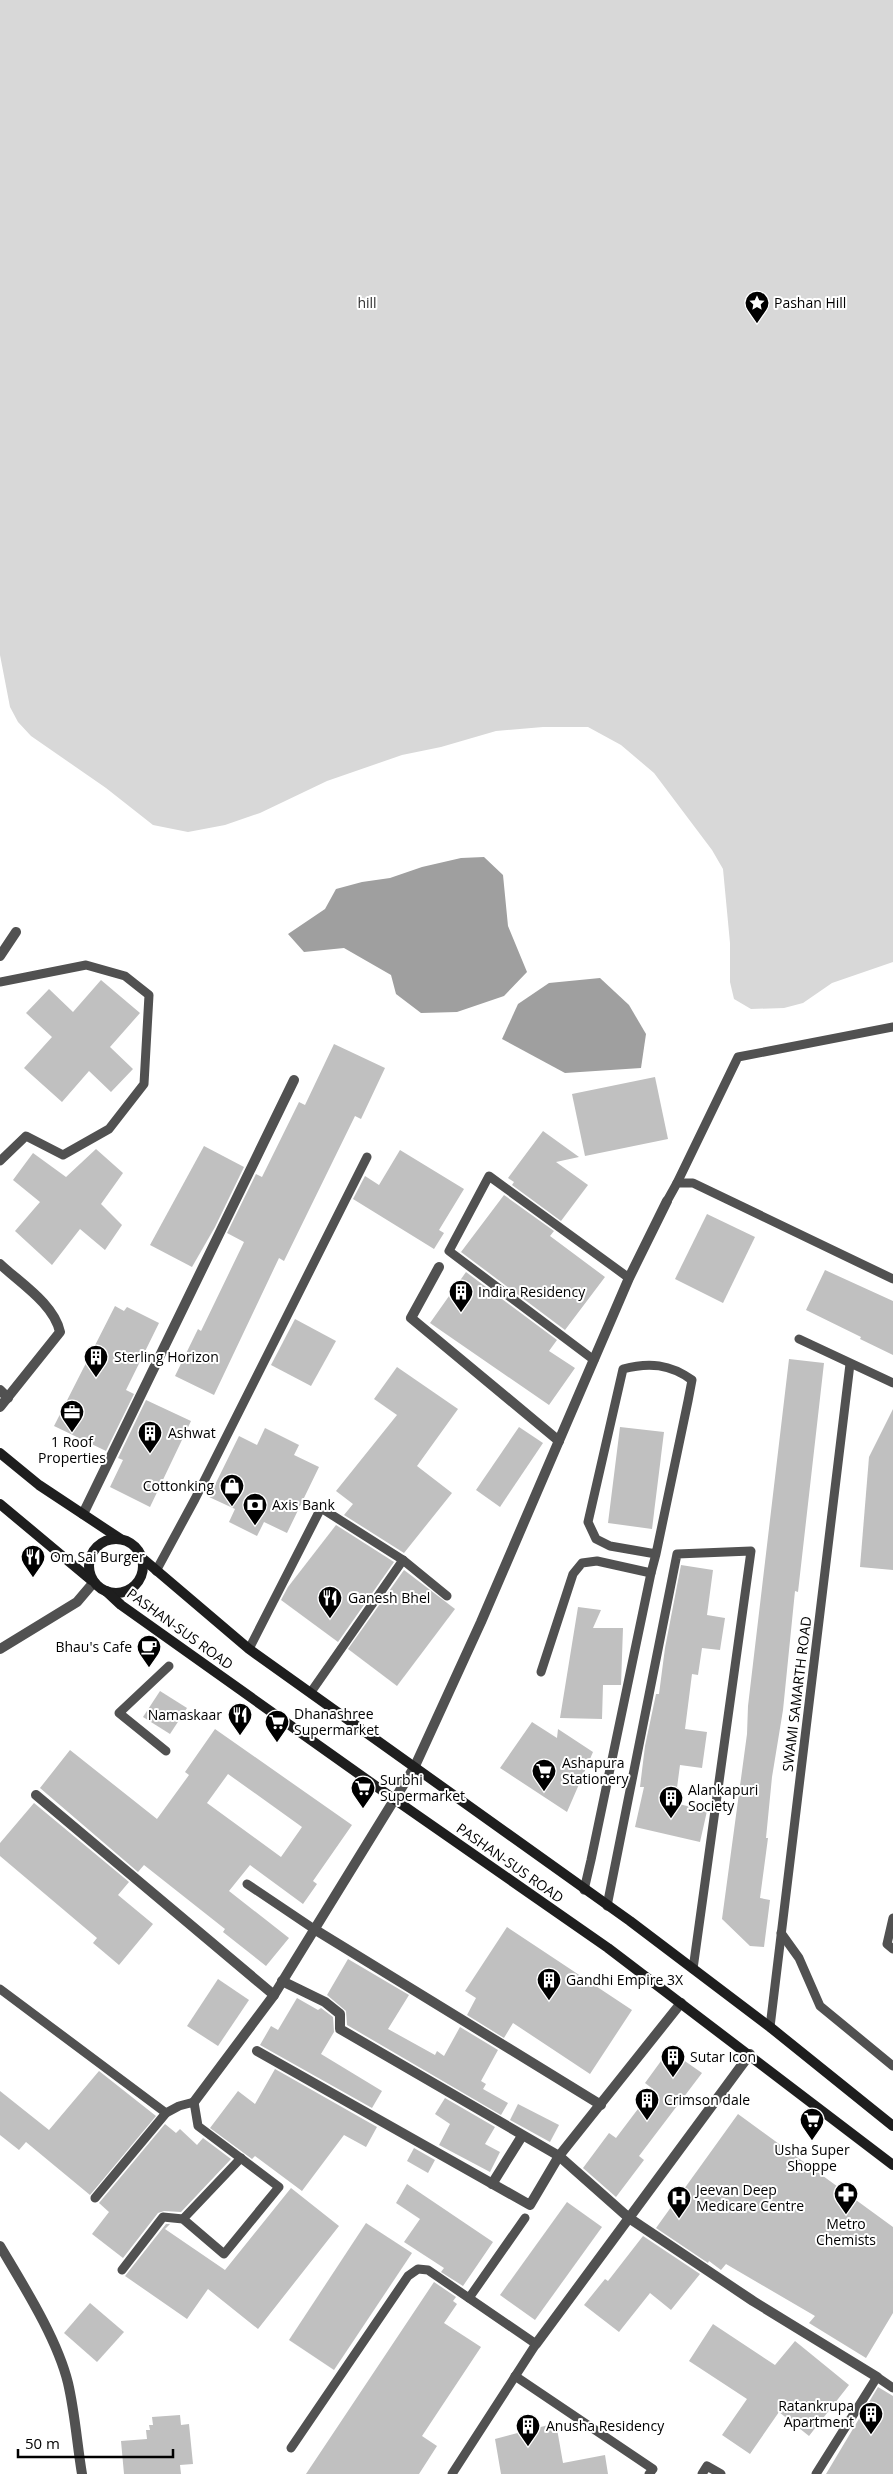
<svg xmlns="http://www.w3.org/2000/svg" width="893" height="2474" font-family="'Open Sans',sans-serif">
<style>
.green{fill:#d8d8d8}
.water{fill:#9f9f9f}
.building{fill:#c0c0c0;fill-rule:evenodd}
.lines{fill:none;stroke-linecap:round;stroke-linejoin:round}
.service{stroke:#515151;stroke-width:9}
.minor{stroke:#515151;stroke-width:10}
.secondary{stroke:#1e1e1e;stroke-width:10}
.labels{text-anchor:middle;stroke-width:4;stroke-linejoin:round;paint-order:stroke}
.park-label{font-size:14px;fill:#2f2f2f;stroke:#fff}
.poi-label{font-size:14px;fill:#000;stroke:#fff;text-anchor:start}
.street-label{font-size:14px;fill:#000;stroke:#fff}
</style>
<rect width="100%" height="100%" fill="#fff"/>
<path class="green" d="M0 0H893V962L832 983 803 1003 784 1008 751 1009 734 999 730 982V943L723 869 712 850 654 773 621 745 588 727H543L496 731 441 747 402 755 327 781 260 813 225 825 188 832 153 825 106 788 31 736 18 722 10 707 0 655Z"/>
<g class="water">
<path d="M484 857 503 875 508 926 527 972 504 996 457 1012 421 1013 396 994 391 975 344 948 304 952 288 934 325 909 336 889 362 882 390 878 422 867 461 858Z"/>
<path d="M600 978 629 1005 646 1034 641 1068 565 1073 502 1039 518 1004 549 983Z"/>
</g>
<g class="building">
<path d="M101 980 140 1013 110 1047 133 1069 111 1092 89 1071 62 1102 24 1068 52 1037 26 1013 49 989 73 1012Z"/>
<path d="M334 1044 385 1068 361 1119 355 1116 284 1261 279 1258 214 1395 175 1376 198 1329 201 1331 244 1242 227 1233 256 1174 262 1177 299 1102 305 1105Z"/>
<path d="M655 1077 668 1139 585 1156 572 1094Z"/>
<path d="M543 1131 579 1157 556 1162 588 1185 561 1221 512 1185 514 1182 508 1178Z"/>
<path d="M204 1146 244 1167 215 1227 192 1267 150 1245Z"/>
<path d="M96 1149 123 1173 101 1204 122 1225 105 1250 80 1229 52 1265 15 1231 40 1202 13 1180 33 1153 66 1177Z"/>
<path d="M400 1150 464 1189 439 1230 444 1233 434 1249 353 1199 365 1176 379 1185Z"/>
<path d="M504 1195 554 1231 550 1236 605 1277 565 1330 461 1252Z"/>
<path d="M707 1214 755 1237 723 1303 675 1279Z"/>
<path d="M825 1270 893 1301V1355L860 1339 861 1337 806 1310Z"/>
<path d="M466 1272 557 1340 549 1351 575 1368 549 1405 430 1323Z"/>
<path d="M115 1306 124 1311 127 1307 159 1323 126 1390 134 1394 106 1451 54 1426Z"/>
<path d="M295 1319 336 1341 311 1386 271 1365Z"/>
<path d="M789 1359 824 1363 798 1592 795 1591 783 1710 772 1777 766 1838H768L760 1898 770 1900 764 1947 750 1946 722 1919 747 1734 748 1706Z"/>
<path d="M397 1367 458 1409 417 1466 452 1493 404 1553 344 1515 353 1504 336 1491 397 1415 374 1399Z"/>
<path d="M146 1400 191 1421 150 1507 110 1487 123 1460 118 1458Z"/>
<path d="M893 1409V1570L860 1567 869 1457Z"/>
<path d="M519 1427 543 1443 500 1507 476 1490Z"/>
<path d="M620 1427 664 1432 652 1529 608 1523Z"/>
<path d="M265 1428 299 1445 294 1455 319 1467 287 1533 264 1522 257 1536 229 1522 235 1509 209 1497 239 1436 257 1445Z"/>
<path d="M336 1525 394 1562 338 1642 281 1600 288 1587Z"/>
<path d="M681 1565 713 1570 707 1615 725 1618 720 1650 702 1648 698 1675 692 1674 685 1729 707 1732 702 1768 680 1765 675 1803 707 1811 700 1842 635 1827 644 1787H640L645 1746 656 1694H659L665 1648Z"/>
<path d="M404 1570 455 1609 397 1686 348 1649Z"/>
<path d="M578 1607 601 1610 593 1628H623L621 1685H603L602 1719 560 1718Z"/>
<path d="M160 1691 187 1708 170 1734 143 1717Z"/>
<path d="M532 1722 557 1738 558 1729 593 1752 567 1812 500 1768Z"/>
<path d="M215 1729 352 1825 313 1881 317 1884 303 1904 250 1865 229 1891 289 1938 266 1966 223 1932 225 1929 144 1865 138 1872 40 1788 70 1750 157 1819 189 1775 185 1772ZM228 1774 302 1827 281 1857 207 1803Z"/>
<path d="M34 1803 129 1882 118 1895 153 1924 119 1965 93 1943 97 1938 0 1856V1843Z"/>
<path d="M507 1927 632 2010 590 2074 513 2023 504 2038 467 2015 476 1998 465 1991Z"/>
<path d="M348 1959 409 1995 388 2029 435 2055 437 2051 444 2056 460 2027 498 2050 481 2081 486 2084 483 2089 508 2103 501 2115 347 2025 346 2011 327 1995Z"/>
<path d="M218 1979 249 2000 218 2046 187 2026Z"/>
<path d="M297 1998 318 2010 321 2008 333 2017 334 2032 321 2054 382 2091 372 2108 260 2045 271 2026 278 2030Z"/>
<path d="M669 2050 702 2073 639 2156 644 2160 616 2197 583 2168 609 2133 616 2138 653 2089 645 2083Z"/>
<path d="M275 2069 377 2127 366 2147 344 2135 302 2191 255 2156 252 2159 210 2128 238 2091 255 2104Z"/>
<path d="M99 2071 156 2116 90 2195 26 2142 19 2150 0 2135V2091L49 2130Z"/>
<path d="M445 2098 495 2127 485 2144 500 2152 490 2172 439 2145 450 2124 435 2114Z"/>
<path d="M518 2104 559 2125 550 2142 510 2120Z"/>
<path d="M738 2114 893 2227V2313L866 2358 809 2323 815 2316 726 2264 721 2270 709 2261 708 2263 656 2228Z"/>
<path d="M165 2124 176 2133 180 2129 197 2145 203 2138 231 2159 181 2212 164 2211 158 2213 123 2258 92 2234 109 2212 99 2203Z"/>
<path d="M414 2148 435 2160 428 2173 407 2161Z"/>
<path d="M407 2184 493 2242 463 2286 441 2272 444 2268 404 2242 420 2219 396 2203Z"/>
<path d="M291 2188 339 2226 258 2329 208 2289 187 2319 125 2276 166 2224H170L165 2229 225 2270Z"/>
<path d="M567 2202 602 2227 535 2320 500 2295Z"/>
<path d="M366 2223 412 2253 334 2370 289 2340Z"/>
<path d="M643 2236 700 2274 671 2310 650 2293 619 2332 584 2305 605 2279 608 2281Z"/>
<path d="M434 2282 456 2297 453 2301 457 2304 444 2323 481 2347 422 2436 437 2446 419 2474H306Z"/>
<path d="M90 2303 124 2332 97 2362 64 2333Z"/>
<path d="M713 2324 775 2365 795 2341 849 2385 809 2436 779 2412 750 2454 722 2435 747 2399 689 2361Z"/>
<path d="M878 2387 893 2396V2474H826Z"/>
<path d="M180 2415 181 2425 189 2424 193 2464 180 2465 181 2474H124L121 2441 147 2439 146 2430H150L149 2425H153L152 2417Z"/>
<path d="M556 2423 563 2463 605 2455 608 2474H501L495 2439Z"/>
</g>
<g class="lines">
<g class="service">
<path d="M0 982 86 965 125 976 149 995 144 1084 109 1129 63 1155 26 1136 0 1161"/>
<path d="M677 1183 738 1057 893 1027"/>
<path d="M667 1201 677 1183H693L893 1279"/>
<path d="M799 1339 893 1383"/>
<path d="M594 1360 449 1251 489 1176 629 1278"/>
<path d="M156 1571 195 1499 367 1157"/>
<path d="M249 1649 321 1508 403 1560 447 1596"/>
<path d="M541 1672 573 1574 582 1563 597 1561 651 1573"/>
<path d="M311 1692 403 1560"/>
<path d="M166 1751 119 1713 169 1666"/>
<path d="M247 1884 314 1929"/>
<path d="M584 1890 591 1860 651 1573 656 1554 688 1401 692 1380C670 1364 649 1362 623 1369L588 1522 596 1539 610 1546 656 1554"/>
<path d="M607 1906 677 1554 751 1551 693 1969"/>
<path d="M893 1918 887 1944 893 1949"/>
<path d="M781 1933 799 1958 820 2006 893 2066"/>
<path d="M0 1989 166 2113"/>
<path d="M770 2027 850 1364"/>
<path d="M95 2198 166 2113 179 2106 194 2102 198 2126 279 2187 224 2254 183 2219 163 2217 122 2270"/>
<path d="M183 2219 241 2158"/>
<path d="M469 2298 525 2218"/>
<path d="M515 2376 653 2469 649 2474"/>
<path d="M291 2448 408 2276 418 2269 428 2270 536 2344 452 2474"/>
<path d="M702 2474 707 2466 721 2474"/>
<path d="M816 2474 877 2377 893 2388"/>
</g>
<g class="minor">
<path d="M0 956 16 932"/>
<path d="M0 1264C20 1283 54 1304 60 1332L0 1407"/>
<path d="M439 1267 411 1318 559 1441"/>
<path d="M0 1390 8 1398"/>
<path d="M83 1514 294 1080"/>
<path d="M0 1649 77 1602 94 1582"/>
<path d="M36 1795 274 1995"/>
<path d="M314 1929 601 2105"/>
<path d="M282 1981 325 2002 340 2014V2029L559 2156 629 2218 753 2301 877 2377"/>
<path d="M257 2051 530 2205 559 2156 681 2003"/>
<path d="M194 2102 274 1995 415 1766 481 1622 629 1278 667 1201"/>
<path d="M492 2184 522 2136"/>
<path d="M0 2246C23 2285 57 2338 68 2383 75 2413 77 2444 82 2474"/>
<path d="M536 2344 750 2054"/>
</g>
<g class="secondary">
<path d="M0 1453 39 1485 119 1538"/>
<path d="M0 1504 91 1580"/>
<circle cx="116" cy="1566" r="27"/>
<path d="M142 1558 249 1649 630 1921 770 2027 893 2126"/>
<path d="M106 1591 121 1605 394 1799 608 1948 893 2165"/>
</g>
</g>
<defs>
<symbol id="sight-pin" viewBox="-11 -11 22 30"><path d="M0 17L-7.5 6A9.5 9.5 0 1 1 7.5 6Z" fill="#000" stroke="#fff"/><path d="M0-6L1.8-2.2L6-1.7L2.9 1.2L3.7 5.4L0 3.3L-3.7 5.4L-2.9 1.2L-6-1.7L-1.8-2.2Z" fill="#fff"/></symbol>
<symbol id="building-pin" viewBox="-11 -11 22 30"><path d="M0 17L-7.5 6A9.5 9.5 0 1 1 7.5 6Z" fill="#000" stroke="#fff"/><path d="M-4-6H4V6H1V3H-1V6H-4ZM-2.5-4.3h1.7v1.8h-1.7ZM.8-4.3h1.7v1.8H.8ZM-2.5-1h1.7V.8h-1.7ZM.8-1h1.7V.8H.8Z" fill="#fff"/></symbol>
<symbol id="office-pin" viewBox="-11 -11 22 30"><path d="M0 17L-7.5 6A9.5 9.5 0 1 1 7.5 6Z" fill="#000" stroke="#fff"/><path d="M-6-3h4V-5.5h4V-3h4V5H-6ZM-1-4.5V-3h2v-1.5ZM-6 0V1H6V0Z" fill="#fff"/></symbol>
<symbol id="shop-pin" viewBox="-11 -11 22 30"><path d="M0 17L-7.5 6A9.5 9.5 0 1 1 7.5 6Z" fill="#000" stroke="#fff"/><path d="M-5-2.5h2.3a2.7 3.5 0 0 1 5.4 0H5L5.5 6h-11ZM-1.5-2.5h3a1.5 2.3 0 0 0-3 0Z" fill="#fff"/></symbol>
<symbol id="bank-pin" viewBox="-11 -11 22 30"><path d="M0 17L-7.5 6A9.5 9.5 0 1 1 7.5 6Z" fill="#000" stroke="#fff"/><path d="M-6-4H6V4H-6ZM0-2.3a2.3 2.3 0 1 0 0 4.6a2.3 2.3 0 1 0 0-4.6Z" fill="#fff"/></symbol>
<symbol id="restaurant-pin" viewBox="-11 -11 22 30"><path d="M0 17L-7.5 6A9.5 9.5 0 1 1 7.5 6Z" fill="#000" stroke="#fff"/><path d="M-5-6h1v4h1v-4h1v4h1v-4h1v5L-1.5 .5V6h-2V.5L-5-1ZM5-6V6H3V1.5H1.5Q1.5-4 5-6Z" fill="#fff"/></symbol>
<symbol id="cafe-pin" viewBox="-11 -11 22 30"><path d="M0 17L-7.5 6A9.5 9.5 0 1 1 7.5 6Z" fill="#000" stroke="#fff"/><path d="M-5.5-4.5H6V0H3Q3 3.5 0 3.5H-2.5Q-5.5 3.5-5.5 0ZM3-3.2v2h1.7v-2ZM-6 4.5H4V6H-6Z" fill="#fff"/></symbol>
<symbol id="supermarket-pin" viewBox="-11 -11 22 30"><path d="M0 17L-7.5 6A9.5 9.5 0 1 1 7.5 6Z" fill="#000" stroke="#fff"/><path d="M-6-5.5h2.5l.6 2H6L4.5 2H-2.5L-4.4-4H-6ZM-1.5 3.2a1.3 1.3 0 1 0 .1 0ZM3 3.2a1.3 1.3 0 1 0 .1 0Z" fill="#fff"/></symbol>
<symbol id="pharmacy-pin" viewBox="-11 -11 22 30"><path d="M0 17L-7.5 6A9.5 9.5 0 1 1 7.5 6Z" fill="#000" stroke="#fff"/><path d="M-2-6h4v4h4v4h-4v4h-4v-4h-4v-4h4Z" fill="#fff"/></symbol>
<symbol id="hospital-pin" viewBox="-11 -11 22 30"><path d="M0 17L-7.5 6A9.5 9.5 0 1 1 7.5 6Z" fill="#000" stroke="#fff"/><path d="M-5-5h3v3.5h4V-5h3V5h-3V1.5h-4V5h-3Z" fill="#fff"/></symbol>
</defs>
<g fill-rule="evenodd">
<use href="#sight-pin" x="743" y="289" width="28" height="38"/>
<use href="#building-pin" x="447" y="1278" width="28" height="38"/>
<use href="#building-pin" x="82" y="1343" width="28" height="38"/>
<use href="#office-pin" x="58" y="1398" width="28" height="38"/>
<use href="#building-pin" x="136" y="1419" width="28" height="38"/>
<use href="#shop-pin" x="218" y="1472" width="28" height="38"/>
<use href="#bank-pin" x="241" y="1491" width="28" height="38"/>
<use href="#restaurant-pin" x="19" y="1543" width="28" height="38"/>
<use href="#restaurant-pin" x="316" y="1584" width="28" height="38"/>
<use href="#cafe-pin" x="135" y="1633" width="28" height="38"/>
<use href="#restaurant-pin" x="226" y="1701" width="28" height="38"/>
<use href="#supermarket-pin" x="263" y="1708" width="28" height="38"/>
<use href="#supermarket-pin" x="530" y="1757" width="28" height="38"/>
<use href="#supermarket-pin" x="349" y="1774" width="28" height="38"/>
<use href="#building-pin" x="657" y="1784" width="28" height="38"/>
<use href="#building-pin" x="535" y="1966" width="28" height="38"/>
<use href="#building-pin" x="659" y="2043" width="28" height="38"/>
<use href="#building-pin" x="633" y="2086" width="28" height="38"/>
<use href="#supermarket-pin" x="798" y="2106" width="28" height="38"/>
<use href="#pharmacy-pin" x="832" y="2180" width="28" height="38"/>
<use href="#hospital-pin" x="665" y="2184" width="28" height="38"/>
<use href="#building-pin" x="857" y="2400" width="28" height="38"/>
<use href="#building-pin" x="514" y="2412" width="28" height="38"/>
</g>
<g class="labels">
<g class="park-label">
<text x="367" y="308">hill</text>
</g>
<g class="poi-label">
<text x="774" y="308">Pashan Hill</text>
<text x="478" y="1297">Indira Residency</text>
<text x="114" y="1362">Sterling Horizon</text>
<text x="168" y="1438">Ashwat</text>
<text x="72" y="1447" text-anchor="middle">1 Roof<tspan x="72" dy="16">Properties</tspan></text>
<text x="214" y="1491" text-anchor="end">Cottonking</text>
<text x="272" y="1510">Axis Bank</text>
<text x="50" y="1562">Om Sai Burger</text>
<text x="348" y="1603">Ganesh Bhel</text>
<text x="132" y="1652" text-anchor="end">Bhau's Cafe</text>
<text x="294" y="1719">Dhanashree<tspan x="294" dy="16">Supermarket</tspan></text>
<text x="222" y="1720" text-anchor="end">Namaskaar</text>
<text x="562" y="1768">Ashapura<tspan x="562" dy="16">Stationery</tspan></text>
<text x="380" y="1785">Surbhi<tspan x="380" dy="16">Supermarket</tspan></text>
<text x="688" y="1795">Alankapuri<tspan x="688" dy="16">Society</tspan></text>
<text x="566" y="1985">Gandhi Empire 3X</text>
<text x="690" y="2062">Sutar Icon</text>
<text x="664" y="2105">Crimson dale</text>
<text x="812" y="2155" text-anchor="middle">Usha Super<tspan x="812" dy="16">Shoppe</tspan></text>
<text x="696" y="2195">Jeevan Deep<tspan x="696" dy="16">Medicare Centre</tspan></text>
<text x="846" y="2229" text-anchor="middle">Metro<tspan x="846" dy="16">Chemists</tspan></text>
<text x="854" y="2411" text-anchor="end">Ratankrupa<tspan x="854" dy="16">Apartment</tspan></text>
<text x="546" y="2431">Anusha Residency</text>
</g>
<g class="street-label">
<text transform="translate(180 1629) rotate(36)" y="5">PASHAN-SUS ROAD</text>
<text transform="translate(797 1694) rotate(-83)" y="5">SWAMI SAMARTH ROAD</text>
<text transform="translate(510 1863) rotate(35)" y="5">PASHAN-SUS ROAD</text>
</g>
</g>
<path d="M18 2449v8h155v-8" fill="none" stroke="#000000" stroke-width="2.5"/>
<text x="25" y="2449" font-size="15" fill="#000000" stroke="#ffffff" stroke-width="4" paint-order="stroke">50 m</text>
</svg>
